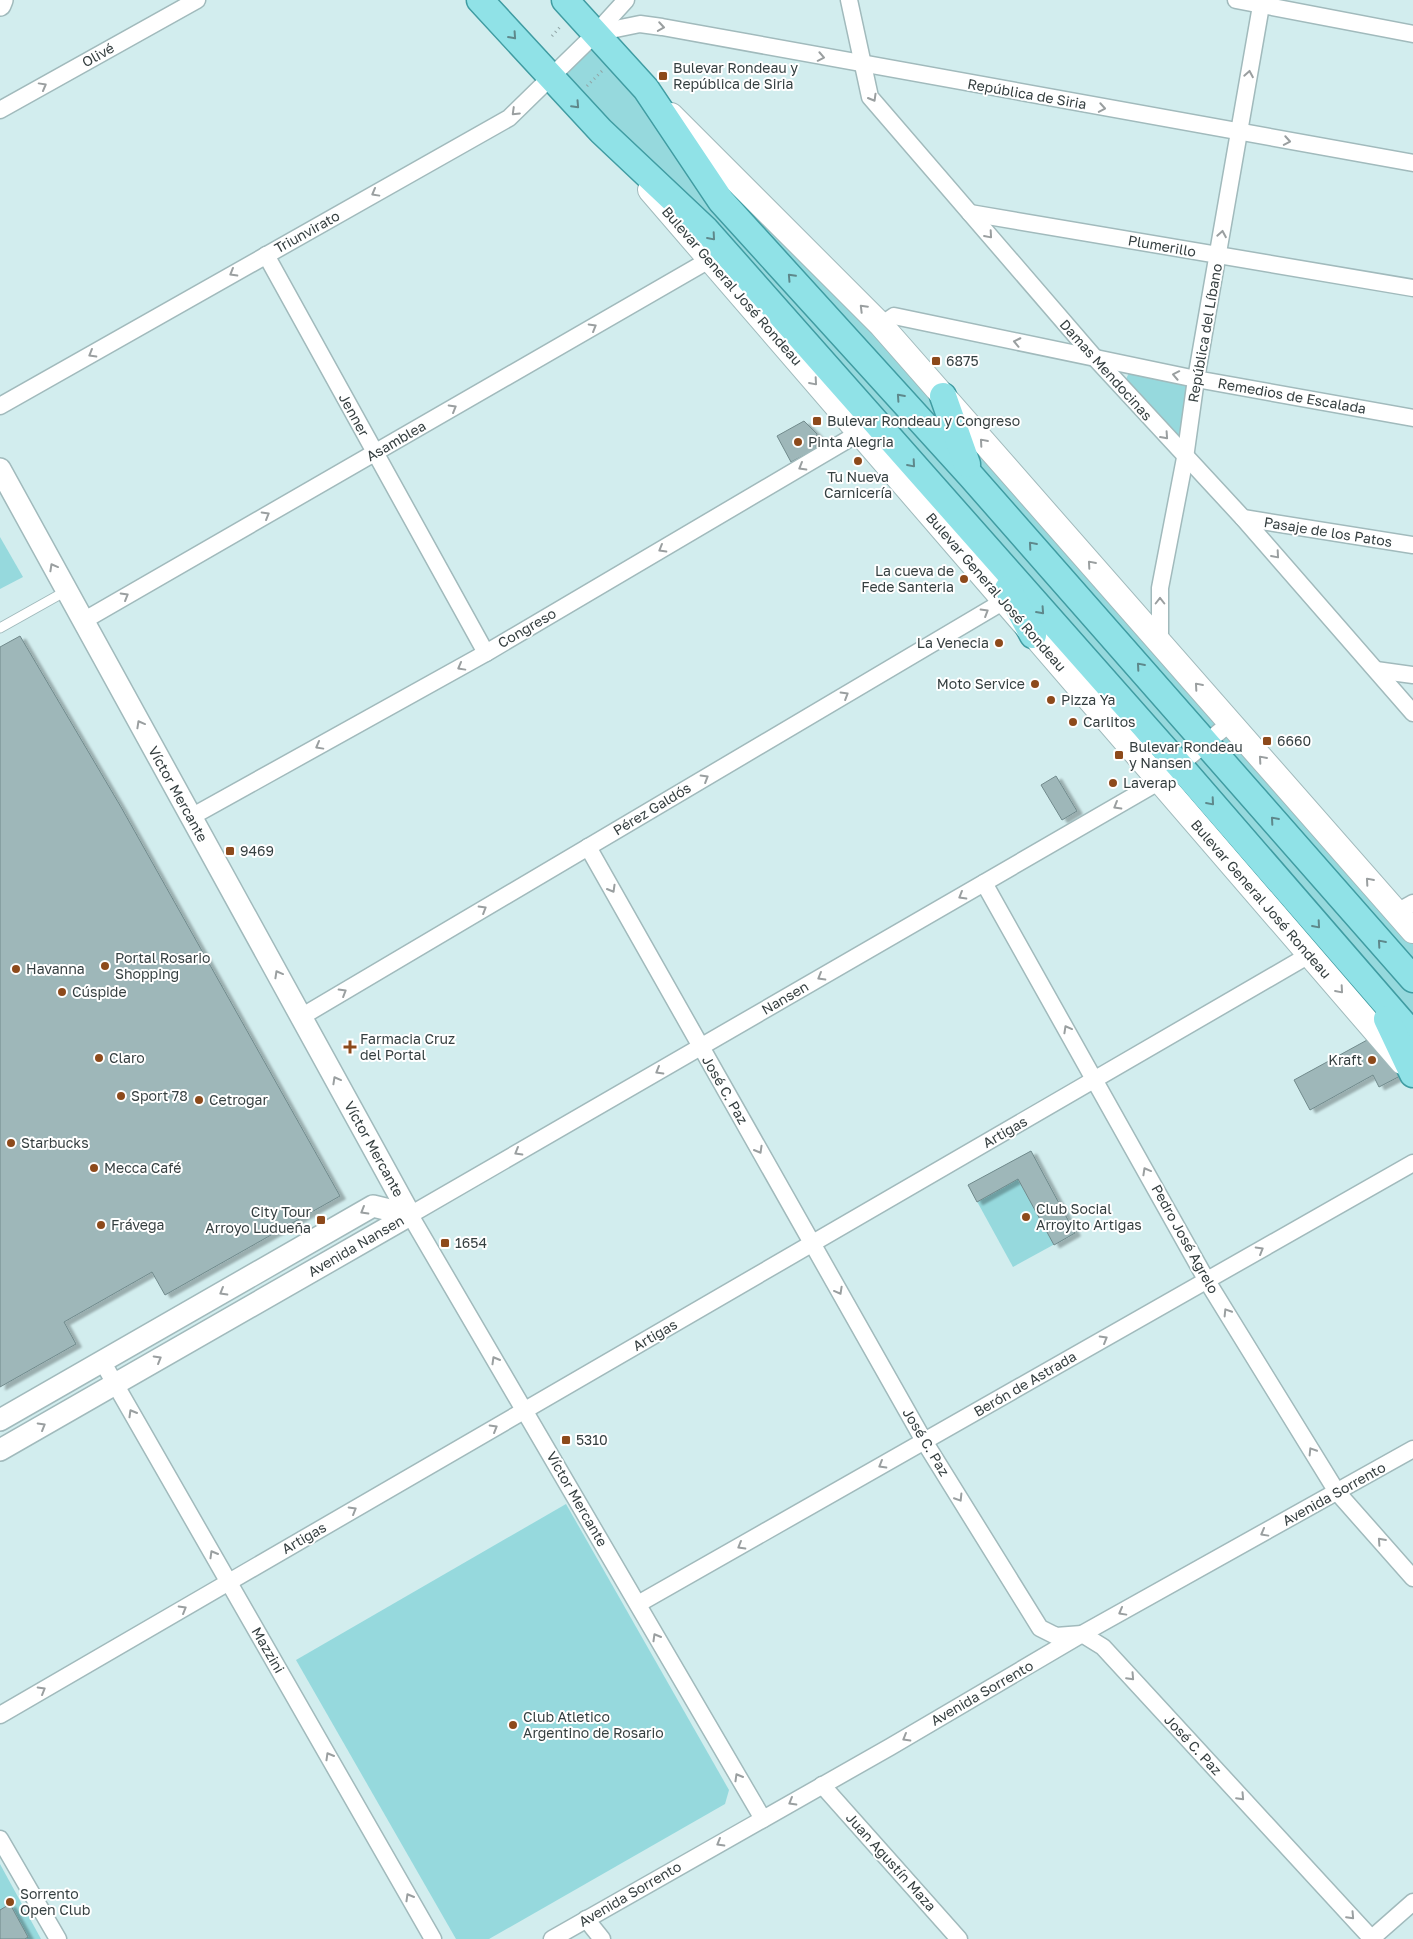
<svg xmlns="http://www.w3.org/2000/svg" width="1413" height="1939" font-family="'Golos Text',sans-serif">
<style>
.green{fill:#96d9dd}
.building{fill:#9eb7b9;stroke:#718a8c;filter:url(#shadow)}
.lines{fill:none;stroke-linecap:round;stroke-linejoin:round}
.service-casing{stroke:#a1babc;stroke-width:11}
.minor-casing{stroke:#a1babc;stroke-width:19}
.tertiary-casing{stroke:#a1babc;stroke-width:24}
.secondary-casing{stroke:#a1babc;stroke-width:26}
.primary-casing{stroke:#409ca2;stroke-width:29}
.path{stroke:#91a5a6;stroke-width:3;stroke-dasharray:1 4;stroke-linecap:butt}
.service{stroke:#fff;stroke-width:9}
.minor{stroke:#fff;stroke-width:16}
.tertiary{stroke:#fff;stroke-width:21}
.secondary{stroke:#fff;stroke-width:24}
.primary{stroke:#90e2e7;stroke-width:26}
.oneway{stroke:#9a9fa0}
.oneway2{stroke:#5e888b}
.poi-dot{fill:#8d4a1b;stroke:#fff;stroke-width:2}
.labels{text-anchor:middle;stroke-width:4;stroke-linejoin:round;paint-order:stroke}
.street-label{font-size:14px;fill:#353f40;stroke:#fff}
.poi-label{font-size:14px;fill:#353f40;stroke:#fff;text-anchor:start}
</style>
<defs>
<filter id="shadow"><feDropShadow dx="5.5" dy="3" stdDeviation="1" flood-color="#0004"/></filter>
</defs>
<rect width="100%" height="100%" fill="#d2edee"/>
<g class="green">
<path d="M596 33 881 325 1413 931V1075L550 78Z"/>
<path d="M1129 373 1187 385 1179 441 1124 383Z"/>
<path d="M0 537 23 577 0 589Z"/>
<path d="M1031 1151 1075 1233 1013 1267 968 1185Z"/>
<path d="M566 1504 729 1790 725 1804 489 1939H456L296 1660Z"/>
<path d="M0 1864 41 1939H0Z"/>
</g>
<g class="building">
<path d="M804 421 817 434 816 449 791 462 777 436Z"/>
<path d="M20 636 121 807 340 1196 165 1295 152 1272 64 1322 76 1344 0 1387V647Z"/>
<path d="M1056 776 1077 811 1062 820 1041 785Z"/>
<path d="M1369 1039 1402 1075 1379 1087 1373 1075 1310 1110 1294 1080Z"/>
<path d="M1031 1151 1075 1233 1054 1245 1018 1179 977 1202 968 1185Z"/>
<path d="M10 1904 28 1937 25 1939H0V1910Z"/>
</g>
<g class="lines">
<defs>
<path id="service" d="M0 628 66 591"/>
<g id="minor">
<path d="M849 0 870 97 1095 358 1243 518 1413 713"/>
<path d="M1236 0 1413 34"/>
<path d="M596 33 640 24 662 27 1413 163"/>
<path d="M0 110 197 0"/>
<path d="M970 213 1413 288"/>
<path d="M266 255 486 653"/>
<path d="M881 325 894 316 1196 379 1413 418"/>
<path d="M0 406 509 118 596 33 626 0"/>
<path d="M1243 518 1413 545"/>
<path d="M83 621 709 260"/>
<path d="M1164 646 1160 641V588L1185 458 1196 379 1262 0"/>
<path d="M1376 670 1413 675"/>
<path d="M191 817 486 653 859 433"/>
<path d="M588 847 924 1441 1040 1628 1056 1636 1082 1634 1103 1647 1372 1939"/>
<path d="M984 883 1207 1281 1337 1492 1413 1578"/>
<path d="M1397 912 1413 903"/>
<path d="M301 1017 1004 601"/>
<path d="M102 1361 433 1939"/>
<path d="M638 1604 1413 1163"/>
<path d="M0 1715 1309 955"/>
<path d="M822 1785 959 1939"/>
<path d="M763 1819 410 1215 1160 781 1230 723"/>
<path d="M0 1839 58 1939"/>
<path d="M586 1919 602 1939"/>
<path d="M552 1939 890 1747 1082 1634 1413 1449"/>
<path d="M1371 1939 1413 1902"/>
</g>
<g id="tertiary">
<path d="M0 5 2 0"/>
<path d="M0 469 410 1215"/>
<path d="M0 1420 373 1206 410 1215"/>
<path d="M0 1450 410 1215"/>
</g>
<g id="secondary">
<path d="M671 115 881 325 1413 931"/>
<path d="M650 190 1402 1062"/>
</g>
<g id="primary">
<path d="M480 0 601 131 706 230 1179 765 1413 1035"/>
<path d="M565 0 646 89 721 201 971 476 1413 979"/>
<path d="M943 396 967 464"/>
<path d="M1008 589 1033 635"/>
<path d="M1387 1019 1413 1074"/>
</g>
</defs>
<use href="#service" class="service-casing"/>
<use href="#minor" class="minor-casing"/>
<use href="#tertiary" class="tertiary-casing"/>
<use href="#secondary" class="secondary-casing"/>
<use href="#primary" class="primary-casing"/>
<g class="path">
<path d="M552 36 561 26"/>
<path d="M587 86 602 71"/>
</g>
<use href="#service" class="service"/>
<use href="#minor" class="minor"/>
<use href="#tertiary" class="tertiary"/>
<use href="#secondary" class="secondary"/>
<use href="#primary" class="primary"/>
</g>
<defs><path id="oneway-chevron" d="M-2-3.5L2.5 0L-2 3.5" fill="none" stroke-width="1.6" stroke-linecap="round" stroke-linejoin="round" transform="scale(1.25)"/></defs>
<g class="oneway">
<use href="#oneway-chevron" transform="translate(661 27) rotate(9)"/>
<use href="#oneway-chevron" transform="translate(821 57) rotate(11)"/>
<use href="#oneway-chevron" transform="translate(1249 74) rotate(-80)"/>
<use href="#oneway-chevron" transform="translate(43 86) rotate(-29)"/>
<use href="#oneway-chevron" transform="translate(873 98) rotate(60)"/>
<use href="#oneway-chevron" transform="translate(1102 108) rotate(10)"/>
<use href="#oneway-chevron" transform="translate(515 112) rotate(136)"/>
<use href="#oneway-chevron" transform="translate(1287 141) rotate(10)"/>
<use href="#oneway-chevron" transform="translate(375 193) rotate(151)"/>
<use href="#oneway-chevron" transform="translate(1222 234) rotate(-80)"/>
<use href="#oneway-chevron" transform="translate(989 235) rotate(49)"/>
<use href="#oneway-chevron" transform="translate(233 273) rotate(150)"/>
<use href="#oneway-chevron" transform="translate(863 308) rotate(-135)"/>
<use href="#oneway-chevron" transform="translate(593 327) rotate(-30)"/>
<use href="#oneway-chevron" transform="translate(1017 342) rotate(-168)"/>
<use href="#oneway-chevron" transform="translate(92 354) rotate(150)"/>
<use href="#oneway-chevron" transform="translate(1176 375) rotate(-169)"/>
<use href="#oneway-chevron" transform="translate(814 382) rotate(49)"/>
<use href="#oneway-chevron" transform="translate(453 408) rotate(-30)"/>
<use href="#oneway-chevron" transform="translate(1165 436) rotate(48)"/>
<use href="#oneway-chevron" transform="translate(983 442) rotate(-131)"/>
<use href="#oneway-chevron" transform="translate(802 467) rotate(150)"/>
<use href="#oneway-chevron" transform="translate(266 515) rotate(-30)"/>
<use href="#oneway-chevron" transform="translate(662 549) rotate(150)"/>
<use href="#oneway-chevron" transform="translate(1276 555) rotate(49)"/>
<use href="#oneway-chevron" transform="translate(1091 564) rotate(-131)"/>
<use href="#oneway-chevron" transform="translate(53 567) rotate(-119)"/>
<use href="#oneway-chevron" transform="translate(125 596) rotate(-30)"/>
<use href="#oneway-chevron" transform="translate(1160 601) rotate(-90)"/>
<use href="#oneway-chevron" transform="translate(985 612) rotate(-31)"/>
<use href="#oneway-chevron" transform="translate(461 667) rotate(151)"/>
<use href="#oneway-chevron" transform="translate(1198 686) rotate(-131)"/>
<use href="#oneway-chevron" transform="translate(845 695) rotate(-31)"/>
<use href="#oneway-chevron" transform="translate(140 724) rotate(-119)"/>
<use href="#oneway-chevron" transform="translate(319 746) rotate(151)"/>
<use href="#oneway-chevron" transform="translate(1262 759) rotate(-131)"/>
<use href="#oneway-chevron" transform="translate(705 778) rotate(-31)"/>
<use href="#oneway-chevron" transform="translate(1117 806) rotate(150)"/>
<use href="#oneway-chevron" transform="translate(1369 881) rotate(-131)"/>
<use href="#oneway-chevron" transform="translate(612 889) rotate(60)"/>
<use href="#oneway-chevron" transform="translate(962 896) rotate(150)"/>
<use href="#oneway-chevron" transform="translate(483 909) rotate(-31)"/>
<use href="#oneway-chevron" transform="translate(278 974) rotate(-119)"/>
<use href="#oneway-chevron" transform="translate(821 977) rotate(150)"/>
<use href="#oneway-chevron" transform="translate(1340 990) rotate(49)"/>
<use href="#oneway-chevron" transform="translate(343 992) rotate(-31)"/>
<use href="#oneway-chevron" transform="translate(1067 1029) rotate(-119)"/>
<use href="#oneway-chevron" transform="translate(659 1071) rotate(150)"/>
<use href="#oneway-chevron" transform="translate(336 1080) rotate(-119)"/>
<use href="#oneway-chevron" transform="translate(759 1150) rotate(60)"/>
<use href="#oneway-chevron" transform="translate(518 1152) rotate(150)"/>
<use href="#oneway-chevron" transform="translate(1146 1171) rotate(-119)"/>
<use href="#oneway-chevron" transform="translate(364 1211) rotate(150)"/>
<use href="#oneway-chevron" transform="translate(1260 1250) rotate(-30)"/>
<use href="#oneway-chevron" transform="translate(839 1291) rotate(61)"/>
<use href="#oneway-chevron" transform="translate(223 1292) rotate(150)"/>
<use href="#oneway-chevron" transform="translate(1227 1312) rotate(-122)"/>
<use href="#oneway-chevron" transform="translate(1104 1339) rotate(-30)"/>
<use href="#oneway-chevron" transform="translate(158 1359) rotate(-30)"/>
<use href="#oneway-chevron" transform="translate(495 1360) rotate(-120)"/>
<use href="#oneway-chevron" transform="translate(132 1413) rotate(-120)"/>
<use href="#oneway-chevron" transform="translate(42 1426) rotate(-30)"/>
<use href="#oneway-chevron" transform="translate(494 1428) rotate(-30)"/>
<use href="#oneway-chevron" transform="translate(1312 1451) rotate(-122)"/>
<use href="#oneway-chevron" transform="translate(882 1465) rotate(150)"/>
<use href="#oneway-chevron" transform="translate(959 1498) rotate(58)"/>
<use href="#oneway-chevron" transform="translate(353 1510) rotate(-30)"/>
<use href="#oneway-chevron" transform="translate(1264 1533) rotate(151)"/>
<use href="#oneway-chevron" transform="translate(1381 1541) rotate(-132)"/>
<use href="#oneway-chevron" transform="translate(741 1546) rotate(150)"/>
<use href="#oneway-chevron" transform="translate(213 1554) rotate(-120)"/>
<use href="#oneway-chevron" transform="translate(183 1609) rotate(-30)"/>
<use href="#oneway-chevron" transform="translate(1122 1612) rotate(151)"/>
<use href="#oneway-chevron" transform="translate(656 1637) rotate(-120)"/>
<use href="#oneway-chevron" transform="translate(1131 1677) rotate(47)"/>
<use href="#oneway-chevron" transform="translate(42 1690) rotate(-30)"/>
<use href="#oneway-chevron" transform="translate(906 1738) rotate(150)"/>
<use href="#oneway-chevron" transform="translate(329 1756) rotate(-120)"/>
<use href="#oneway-chevron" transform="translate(738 1777) rotate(-120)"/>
<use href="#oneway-chevron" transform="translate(1241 1797) rotate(47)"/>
<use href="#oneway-chevron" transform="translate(792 1802) rotate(150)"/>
<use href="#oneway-chevron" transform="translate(720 1843) rotate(150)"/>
<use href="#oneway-chevron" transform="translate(409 1897) rotate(-120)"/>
<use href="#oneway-chevron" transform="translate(1351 1916) rotate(47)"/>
</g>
<g class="oneway2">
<use href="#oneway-chevron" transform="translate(513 36) rotate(48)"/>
<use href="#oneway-chevron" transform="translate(576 105) rotate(47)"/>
<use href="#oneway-chevron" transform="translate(712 237) rotate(49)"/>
<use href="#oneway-chevron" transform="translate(791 277) rotate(-133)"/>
<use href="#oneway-chevron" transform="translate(900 397) rotate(-132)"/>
<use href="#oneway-chevron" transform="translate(912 464) rotate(49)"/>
<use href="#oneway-chevron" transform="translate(1032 545) rotate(-131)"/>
<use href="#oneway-chevron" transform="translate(1041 611) rotate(48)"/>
<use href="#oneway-chevron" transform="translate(1140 666) rotate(-131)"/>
<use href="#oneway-chevron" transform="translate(1211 802) rotate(49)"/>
<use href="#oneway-chevron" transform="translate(1274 820) rotate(-131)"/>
<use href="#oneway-chevron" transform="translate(1317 925) rotate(49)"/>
<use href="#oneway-chevron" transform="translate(1381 943) rotate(-131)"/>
</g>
<g class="poi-dot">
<rect x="658" y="71" width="10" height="10" rx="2.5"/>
<rect x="931" y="356" width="10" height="10" rx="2.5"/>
<rect x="812" y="416" width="10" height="10" rx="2.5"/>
<circle cx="798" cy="442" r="5"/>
<circle cx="858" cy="461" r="5"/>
<circle cx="964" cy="579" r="5"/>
<circle cx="999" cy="643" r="5"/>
<circle cx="1035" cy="684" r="5"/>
<circle cx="1051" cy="700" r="5"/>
<circle cx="1073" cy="722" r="5"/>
<rect x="1262" y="736" width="10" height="10" rx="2.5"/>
<rect x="1114" y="750" width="10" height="10" rx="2.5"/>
<circle cx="1113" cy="783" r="5"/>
<rect x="225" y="846" width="10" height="10" rx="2.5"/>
<circle cx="105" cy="966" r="5"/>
<circle cx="16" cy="969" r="5"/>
<circle cx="62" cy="992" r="5"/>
<path d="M347.5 1039.5h5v5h5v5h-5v5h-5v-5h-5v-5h5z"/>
<circle cx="99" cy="1058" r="5"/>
<circle cx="1372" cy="1060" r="5"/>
<circle cx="121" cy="1096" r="5"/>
<circle cx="199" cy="1100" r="5"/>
<circle cx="11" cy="1143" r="5"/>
<circle cx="94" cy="1168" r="5"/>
<circle cx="1026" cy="1217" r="5"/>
<rect x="316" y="1215" width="10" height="10" rx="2.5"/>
<circle cx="101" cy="1225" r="5"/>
<rect x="440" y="1238" width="10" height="10" rx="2.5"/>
<rect x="561" y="1435" width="10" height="10" rx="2.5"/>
<circle cx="513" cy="1725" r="5"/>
<circle cx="10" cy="1902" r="5"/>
</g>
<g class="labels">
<g class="street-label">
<text transform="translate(98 55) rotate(-29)" y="5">Olivé</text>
<text transform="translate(1027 94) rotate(10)" y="5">República de Siria</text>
<text transform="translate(307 232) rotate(-29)" y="5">Triunvirato</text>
<text transform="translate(1162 246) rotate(10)" y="5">Plumerillo</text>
<text transform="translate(732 286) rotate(49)" y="5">Bulevar General José Rondeau</text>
<text transform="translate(1205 333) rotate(-80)" y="5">República del Líbano</text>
<text transform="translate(1106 370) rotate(48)" y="5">Damas Mendocinas</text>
<text transform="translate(1292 396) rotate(10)" y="5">Remedios de Escalada</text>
<text transform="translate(354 415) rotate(61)" y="5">Jenner</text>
<text transform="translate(396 441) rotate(-30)" y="5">Asamblea</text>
<text transform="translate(1328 532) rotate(9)" y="5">Pasaje de los Patos</text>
<text transform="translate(996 592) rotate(49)" y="5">Bulevar General José Rondeau</text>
<text transform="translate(527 628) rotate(-30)" y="5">Congreso</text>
<text transform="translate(178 794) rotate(61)" y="5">Víctor Mercante</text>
<text transform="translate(652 809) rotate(-31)" y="5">Pérez Galdós</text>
<text transform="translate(1261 899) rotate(49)" y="5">Bulevar General José Rondeau</text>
<text transform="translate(785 998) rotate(-30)" y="5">Nansen</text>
<text transform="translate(725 1090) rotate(60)" y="5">José C. Paz</text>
<text transform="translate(1005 1132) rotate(-30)" y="5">Artigas</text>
<text transform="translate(374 1149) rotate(61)" y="5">Víctor Mercante</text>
<text transform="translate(1185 1239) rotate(61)" y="5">Pedro José Agrelo</text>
<text transform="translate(356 1246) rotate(-30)" y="5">Avenida Nansen</text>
<text transform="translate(655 1335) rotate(-30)" y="5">Artigas</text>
<text transform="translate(1025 1384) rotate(-30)" y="5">Berón de Astrada</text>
<text transform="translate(926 1442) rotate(59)" y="5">José C. Paz</text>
<text transform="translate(1334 1494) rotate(-29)" y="5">Avenida Sorrento</text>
<text transform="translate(577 1499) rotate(60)" y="5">Víctor Mercante</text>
<text transform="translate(304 1538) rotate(-30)" y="5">Artigas</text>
<text transform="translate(268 1650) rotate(60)" y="5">Mazzini</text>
<text transform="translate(982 1693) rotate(-30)" y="5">Avenida Sorrento</text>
<text transform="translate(1193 1745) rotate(47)" y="5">José C. Paz</text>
<text transform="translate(891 1862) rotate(48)" y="5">Juan Agustín Maza</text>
<text transform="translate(630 1894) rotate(-30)" y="5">Avenida Sorrento</text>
</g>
<g class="poi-label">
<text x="673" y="73">Bulevar Rondeau y<tspan x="673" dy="16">República de Siria</tspan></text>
<text x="946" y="366">6875</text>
<text x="827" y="426">Bulevar Rondeau y Congreso</text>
<text x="808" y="447">Pinta Alegria</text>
<text x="858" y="482" text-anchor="middle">Tu Nueva<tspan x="858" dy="16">Carnicería</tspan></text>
<text x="954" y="576" text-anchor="end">La cueva de<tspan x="954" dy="16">Fede Santeria</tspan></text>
<text x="989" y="648" text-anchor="end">La Venecia</text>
<text x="1025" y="689" text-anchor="end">Moto Service</text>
<text x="1061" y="705">Pizza Ya</text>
<text x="1083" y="727">Carlitos</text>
<text x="1277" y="746">6660</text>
<text x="1129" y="752">Bulevar Rondeau<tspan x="1129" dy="16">y Nansen</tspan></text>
<text x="1123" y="788">Laverap</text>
<text x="240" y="856">9469</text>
<text x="115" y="963">Portal Rosario<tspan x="115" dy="16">Shopping</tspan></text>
<text x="26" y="974">Havanna</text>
<text x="72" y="997">Cúspide</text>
<text x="360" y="1044">Farmacia Cruz<tspan x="360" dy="16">del Portal</tspan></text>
<text x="109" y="1063">Claro</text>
<text x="1362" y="1065" text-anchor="end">Kraft</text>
<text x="131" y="1101">Sport 78</text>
<text x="209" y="1105">Cetrogar</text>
<text x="21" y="1148">Starbucks</text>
<text x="104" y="1173">Mecca Café</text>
<text x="1036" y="1214">Club Social<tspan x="1036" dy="16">Arroyito Artigas</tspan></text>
<text x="311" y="1217" text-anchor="end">City Tour<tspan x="311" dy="16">Arroyo Ludueña</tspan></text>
<text x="111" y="1230">Frávega</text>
<text x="455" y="1248">1654</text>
<text x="576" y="1445">5310</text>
<text x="523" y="1722">Club Atletico<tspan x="523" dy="16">Argentino de Rosario</tspan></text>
<text x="20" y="1899">Sorrento<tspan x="20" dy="16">Open Club</tspan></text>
</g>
</g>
</svg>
